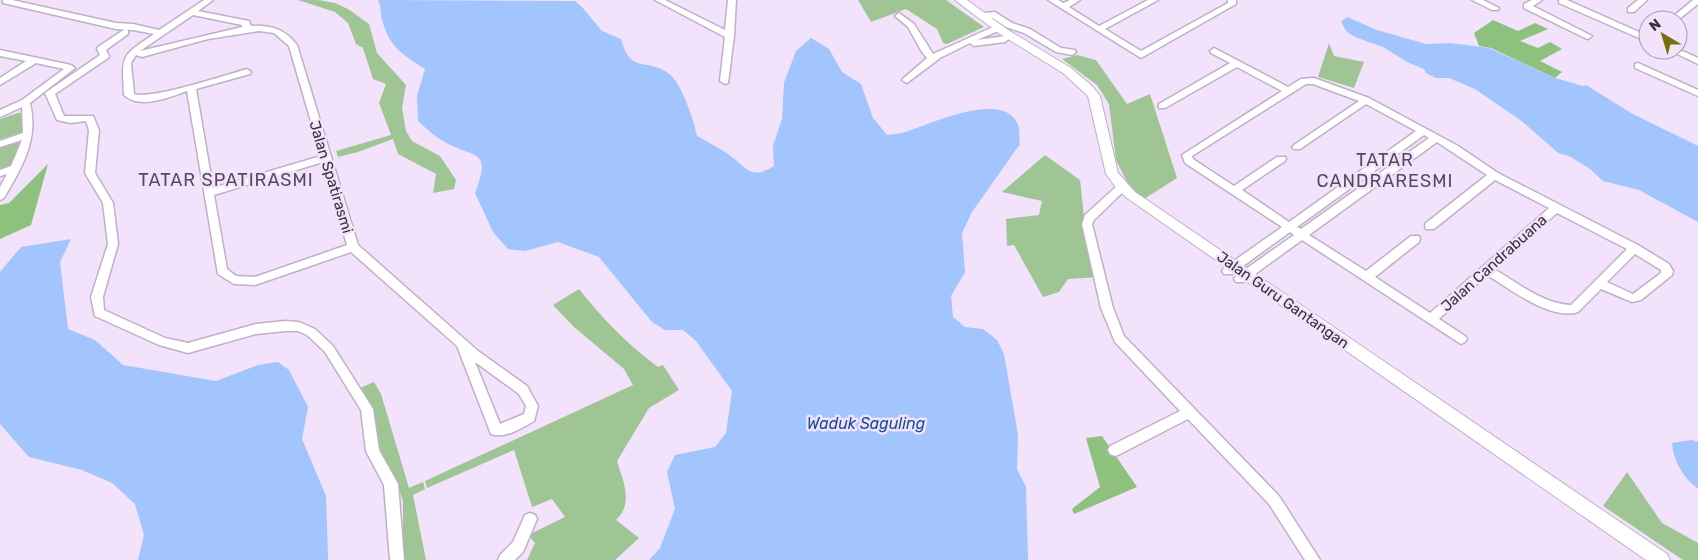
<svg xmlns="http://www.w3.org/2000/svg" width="1698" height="560" font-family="Rubik,sans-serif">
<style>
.green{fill:#a0c595}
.forest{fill:#8dc17d}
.water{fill:#a1c5fc}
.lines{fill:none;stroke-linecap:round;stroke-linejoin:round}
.minor-casing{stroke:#bfb0c7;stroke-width:3}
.tertiary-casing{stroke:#bfb0c7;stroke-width:2}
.minor{fill:#fff;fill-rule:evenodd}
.tertiary{fill:#fff;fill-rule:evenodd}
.labels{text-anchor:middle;stroke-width:5;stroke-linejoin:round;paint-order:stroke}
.street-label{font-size:15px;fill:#37303a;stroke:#f2e2fb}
.water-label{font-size:16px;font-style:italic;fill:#184d9a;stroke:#f2e2fb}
.quarter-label{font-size:18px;letter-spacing:1px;fill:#56495d;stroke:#f2e2fb}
</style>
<rect width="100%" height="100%" fill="#f2e2fb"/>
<g class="green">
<path d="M298 0H318L335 3 348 9 369 24 377 53 406 85 402 108 406 131 412 141 440 156 456 180 454 189 433 193 436 174 398 154 393 139 358 152 338 157 336 151 391 135 379 103 386 84 373 79 363 48 356 44 348 23 335 12Z"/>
<path d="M858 0H946L984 27 947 44 943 43 937 29 906 9 871 22Z"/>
<path d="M1329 43 1334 56 1364 62 1354 88 1318 77Z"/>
<path d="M1077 55 1096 60 1127 104 1150 94 1177 178 1144 199 1129 186 1116 160 1109 104 1097 85 1062 59Z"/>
<path d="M18 113H22L23 131 21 133 0 139V119Z"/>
<path d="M20 140 12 165 0 169V147Z"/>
<path d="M1045 155 1080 180 1084 217 1083 229 1099 277 1068 279 1059 292 1043 297 1014 245 1007 246 1006 219 1039 215 1042 201 1002 192Z"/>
<path d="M579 289C602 318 629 346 658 367L663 365 679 390 649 408 617 461C623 481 634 503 616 520L639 538 615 560H527L535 543 528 535 565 517 552 499 532 507 514 450 427 488 425 481 633 385 624 369 574 327 553 305Z"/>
<path d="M374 382 381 394 409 488 423 482 425 489 413 495 426 560H401L403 545V501L398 487 381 451 370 404 360 388Z"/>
<path d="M1627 472 1662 523 1698 543V560H1683L1603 506Z"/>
</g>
<g class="forest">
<path d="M1493 20 1518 31 1535 23 1548 29 1520 41 1538 48 1550 42 1562 49 1540 61 1562 72 1555 78 1491 48 1479 46 1474 33Z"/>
<path d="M48 164 31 225 0 239V205L9 203Z"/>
<path d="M1102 436 1137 487 1074 514 1072 509 1100 487 1086 438Z"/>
</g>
<g class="water">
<path d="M378 0 575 1 582 7 602 31 621 39C631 75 645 57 668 73 681 81 694 121 697 136 707 142 718 147 728 154 747 167 749 181 774 166L773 146 782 119 784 83 796 51 811 38 829 49 842 72 861 84 873 118 887 135C892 134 897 134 902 133 927 126 1004 88 1018 125 1020 130 1019 139 1020 144L972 212 962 233 965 272 951 296 953 317 965 327 983 329 997 340 1004 354 1018 435 1017 469 1026 487 1028 560H649L660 548 675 509 667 472 675 455 715 447 726 433 732 391 696 341 683 330H665L652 322 599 257 558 242 525 251 508 249 493 232 475 193C493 147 473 159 443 141 434 136 426 128 418 121L417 96 425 69C404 55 391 49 383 23 380 16 382 7 378 0Z"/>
<path d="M1347 17 1377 30 1426 44 1451 43 1489 48 1555 78 1583 86 1586 85 1631 113 1698 146V222L1639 190 1603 181 1590 169 1571 157 1558 153 1523 122 1475 89 1449 78H1436L1426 73 1424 69 1407 62 1383 47 1355 37 1347 32 1341 22Z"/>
<path d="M71 239 60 262 68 329 95 340 123 365 216 381 258 365 278 362 289 370 308 407 302 439 326 496 328 560H138L144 535 135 504 112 483 82 470 29 457 0 424V272L21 247Z"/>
<path d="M1692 440 1698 442V489C1683 478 1673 460 1672 443Z"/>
</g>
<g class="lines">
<defs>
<g id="minor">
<path d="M3 0H12L116 23 133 24 159 30 204 0H213L198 11 249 21 251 26C271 25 285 29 297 45L358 245 478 351 527 386 538 406 534 421C522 428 505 439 491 434L457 346 351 252 255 285 234 284 218 274 187 91C170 97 140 110 124 95 122 55 120 57 154 34L133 30 116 29 3 3ZM193 15 242 25V27L140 51ZM259 31 274 33 289 46 321 156 213 188 196 89 250 74 251 72 247 69C226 75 150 100 134 94L131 63 136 55 142 57 208 39ZM323 162 347 245 255 277 236 276 227 269 214 195ZM475 362 519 394 526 406 524 414 500 424Z"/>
<path d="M655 0H665L725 30 728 0H736L734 36 728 83 725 84 720 81 725 37Z"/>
<path d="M1048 0H1058L1063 3 1070 0H1080L1069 7 1099 26 1148 0H1158L1105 29 1141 51 1228 3V0H1236V4L1141 58Z"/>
<path d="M1472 0H1483L1499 8 1498 10H1492Z"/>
<path d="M1532 0H1542L1533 6 1592 36 1588 39 1585 38 1524 8V4Z"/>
<path d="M1559 0H1567L1648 36V42L1559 3Z"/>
<path d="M1638 0H1647L1634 12H1628V8Z"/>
<path d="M1693 0H1698V4L1678 20H1669Z"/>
<path d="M995 12 1012 23 1030 29 1061 48 1075 50 1076 52 1072 55 1056 52 1024 33 1006 27 993 18 984 19 980 16 984 13Z"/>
<path d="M899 13 914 24 933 54 993 27 997 30 996 32 977 40 1005 36 1009 39 1005 42 974 46 970 43 940 58 907 83 902 80 904 78 927 58 922 52 908 27 895 16Z"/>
<path d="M125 29 128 30V34L106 50 109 56 108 58 55 94 64 116H93L99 130 95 173 113 203 118 244 103 297 104 310 165 338 188 343 256 324 285 321 299 322 315 329 333 346 373 409 379 450 398 484 404 560H390L384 485 366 451 361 410 325 352 307 335 298 331H285L256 334 188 353 159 345 95 316 91 297 108 244 103 203 85 173 89 130 86 121 71 123 57 120 45 93 100 55 97 49 98 47Z"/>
<path d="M1214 48 1288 87 1301 79 1314 78 1369 98 1458 146 1498 173 1638 245 1669 264 1673 271 1672 275 1641 300 1632 302 1601 289 1578 312C1551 321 1510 289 1487 275L1439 319 1465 336 1467 339 1465 342 1461 344 1302 240 1244 282H1236L1234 279 1236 276 1294 235 1290 232 1232 274H1224L1222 271 1224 268 1282 227 1185 163 1182 155 1282 91 1237 67 1165 108H1159V104L1230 63 1211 53 1210 51ZM1306 84H1313L1359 101 1294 145 1292 147 1294 149H1300L1366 104 1416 131 1289 222 1242 190 1285 161 1286 159 1285 157H1277L1234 186 1193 159 1192 156ZM1424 135 1429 138 1301 229 1297 227ZM1437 142 1487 175 1426 223 1425 226 1426 229H1434L1495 180 1549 208 1430 313 1375 277 1419 242 1420 239 1419 236H1411L1366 271 1309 235ZM1557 213 1627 249 1571 305C1543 304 1518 283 1494 269ZM1635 254 1661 270V273L1633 294 1607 282Z"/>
<path d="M1678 49 1698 58V64L1669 50Z"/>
<path d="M0 50 71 65 75 68 30 103C39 140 22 167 4 198L0 200V187L7 174 0 176V170L11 166 22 140 0 147V141L23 133 22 107 0 117V110L22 100 64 69 36 63 0 85V78L26 61 0 56Z"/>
<path d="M1638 63 1698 90V96L1635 68V64Z"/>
<path d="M1122 184 1127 187 1126 189 1094 220 1092 224 1113 308 1124 336 1279 496 1320 560H1305L1269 504 1188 419 1120 454 1115 456 1110 454 1108 450 1110 446 1180 411 1115 342 1101 308 1082 224 1085 215 1118 185Z"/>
<path d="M530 513 535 515 537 519 523 552 515 560H498L500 555 513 542 525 515Z"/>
</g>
<path id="tertiary" d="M955 0H967L1008 30 1071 68 1092 86 1100 96 1118 173 1135 192 1667 554 1670 560H1646L1127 198 1117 189 1106 174 1088 96 1063 73 1000 34Z"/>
</defs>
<use href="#minor" class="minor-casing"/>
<use href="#tertiary" class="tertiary-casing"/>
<use href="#minor" class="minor"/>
<use href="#tertiary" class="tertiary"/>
</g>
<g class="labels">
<g class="street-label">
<text transform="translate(331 177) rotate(73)" y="5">Jalan Spatirasmi</text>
<text transform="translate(1494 263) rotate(-42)" y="5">Jalan Candrabuana</text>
<text transform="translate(1283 300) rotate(35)" y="5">Jalan Guru Gantangan</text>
</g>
<g class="water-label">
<text x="866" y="429">Waduk Saguling</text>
</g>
<g class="quarter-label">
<text x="1385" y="166">TATAR<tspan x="1385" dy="21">CANDRARESMI</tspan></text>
<text x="226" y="186">TATAR SPATIRASMI</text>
</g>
</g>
<g transform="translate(1663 35) rotate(322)"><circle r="24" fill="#f2e2fb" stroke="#a79bae"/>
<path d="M0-4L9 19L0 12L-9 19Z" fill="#796e0c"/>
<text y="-8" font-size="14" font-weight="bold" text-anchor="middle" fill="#37303a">N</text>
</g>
</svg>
